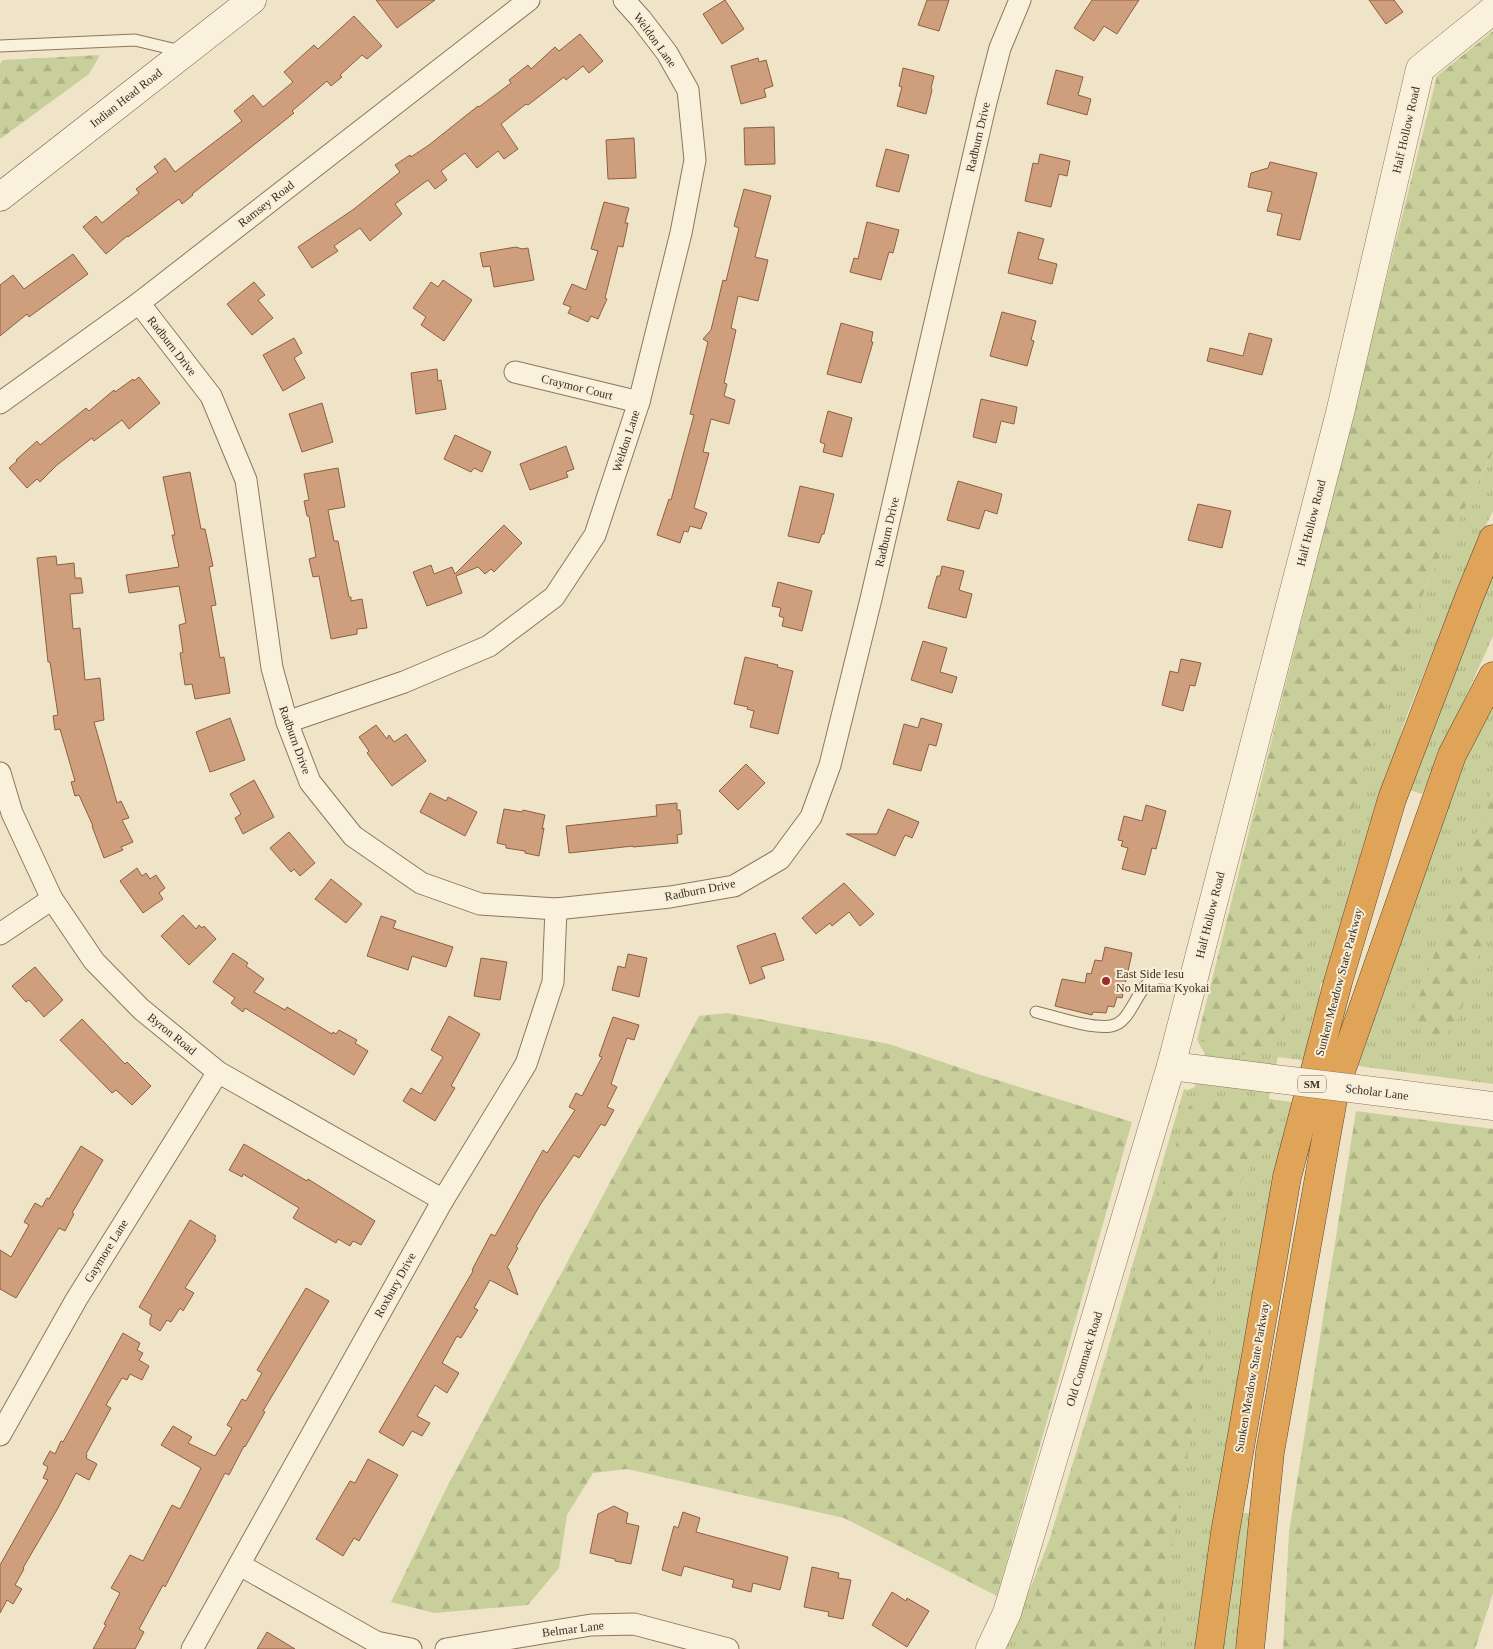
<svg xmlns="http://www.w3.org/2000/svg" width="1493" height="1649" font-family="'Times New Roman',serif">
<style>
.grass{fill:url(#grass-tufts)}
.forest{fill:url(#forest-firs)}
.building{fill:#cf9f7d;stroke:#8d5f41}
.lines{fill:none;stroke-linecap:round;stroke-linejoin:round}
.service-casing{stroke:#8d765c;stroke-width:13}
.minor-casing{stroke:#8d765c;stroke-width:23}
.tertiary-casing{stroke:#8d765c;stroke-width:29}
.secondary-casing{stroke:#6f573f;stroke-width:29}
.motorway-casing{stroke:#5b4430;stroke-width:29}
.service{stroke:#faf1dc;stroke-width:11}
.minor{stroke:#faf1dc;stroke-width:21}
.tertiary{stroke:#faf1dc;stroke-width:28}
.secondary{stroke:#faf1dc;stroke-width:28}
.motorway{stroke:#e0a458;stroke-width:28}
.tertiary-bridge-casing{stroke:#8d765c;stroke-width:29;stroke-linecap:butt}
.tertiary-bridge{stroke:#faf1dc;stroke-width:28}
.poi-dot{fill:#9e2a2b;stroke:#f7eed8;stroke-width:2}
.labels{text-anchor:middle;stroke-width:4;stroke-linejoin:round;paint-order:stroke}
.shield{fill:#f7eed8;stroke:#756857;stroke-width:1}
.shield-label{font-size:11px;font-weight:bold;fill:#3d2e20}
.street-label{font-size:12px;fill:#3d2e20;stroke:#f7eed8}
.poi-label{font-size:12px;fill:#3d2e20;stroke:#f7eed8;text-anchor:start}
</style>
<defs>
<pattern id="grass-tufts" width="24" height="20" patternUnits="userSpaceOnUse" patternTransform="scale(1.25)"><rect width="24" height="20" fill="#c9cf9b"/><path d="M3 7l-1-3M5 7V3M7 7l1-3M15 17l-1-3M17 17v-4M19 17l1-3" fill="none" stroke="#aeb285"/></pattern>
<pattern id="forest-firs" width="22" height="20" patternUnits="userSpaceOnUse" patternTransform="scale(1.25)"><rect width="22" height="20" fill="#c9cf9b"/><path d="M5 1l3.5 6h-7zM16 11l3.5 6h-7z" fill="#aeb285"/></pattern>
</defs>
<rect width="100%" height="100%" fill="#f0e4c8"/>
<g class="grass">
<path d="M1493 452V511L1476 546 1405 720 1329 985 1321 983 1316 1022 1308 1061 1278 1057 1275 1068 1207 1058 1197 1040 1242 1055 1426 585Z"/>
<path d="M1493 570V636L1422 794 1409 790Z"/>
<path d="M1493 696V1084L1358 1066C1380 991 1403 916 1430 843 1449 793 1471 744 1493 696Z"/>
<path d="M1196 1081 1270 1092 1269 1099 1299 1103 1197 1649H1006L1049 1541 1109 1345 1184 1089 1187 1090 1195 1087Z"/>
<path d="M1239 1513H1254L1242 1649H1221Z"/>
</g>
<g class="forest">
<path d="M1493 31V452L1426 585 1274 1049 1242 1055 1197 1040 1437 76Z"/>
<path d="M100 55 89 74 0 139V64L3 60Z"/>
<path d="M1493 786V912L1458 1020 1443 1039 1410 1023Z"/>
<path d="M727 1013 889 1044 981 1075 1132 1122 997 1596 844 1518 627 1469 593 1473 567 1515 559 1568 528 1605 434 1613 391 1602 447 1487 699 1016Z"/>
<path d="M1268 1099 1292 1102 1223 1210 1210 1326 1168 1571 1160 1649H1019L1148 1227 1189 1106 1198 1101Z"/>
<path d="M1356 1111 1493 1129V1593L1475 1649H1283L1289 1532Z"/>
</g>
<g class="building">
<path d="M376 0H435L397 28Z"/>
<path d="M725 0 744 29 722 44 703 14Z"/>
<path d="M927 0H949L939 31 918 25Z"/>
<path d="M1092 0H1139L1117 34 1104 26 1094 41 1074 28Z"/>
<path d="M1369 0H1394L1403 12 1386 24Z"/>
<path d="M354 16 382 46 367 59 362 55 340 75 342 77 331 86 327 81 292 111 294 113 192 194 193 195 182 204 179 199 128 237 127 236 106 254 83 227 96 216 102 223 139 193 136 189 158 172 154 167 165 158 175 172 242 121 234 111 253 95 263 107 293 82 284 72 314 45 318 49Z"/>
<path d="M580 34 603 61 589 73 583 66 566 80 564 77 528 105 526 104 501 124 518 149 504 159 498 151 477 168 465 153 441 171 447 180 435 189 428 180 395 204 402 214 370 241 360 228 334 246 338 251 312 268 298 247 354 209 400 172 395 165 410 155 411 157 429 145 478 106 479 107 511 83 509 80 528 65 531 69 555 47 559 51Z"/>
<path d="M758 58 759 62 766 60 773 86 764 89 766 97 741 104 731 66Z"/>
<path d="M903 68 934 76 931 88 932 90 926 114 897 106 902 87 899 86Z"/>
<path d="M1056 70 1083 77 1078 95 1091 99 1087 115 1047 104Z"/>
<path d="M774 127 775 164 745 165 744 128Z"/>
<path d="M634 138 636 178 608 179 606 140Z"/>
<path d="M886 149 909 155 899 192 876 186Z"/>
<path d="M1040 154 1070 161 1067 176 1059 174 1051 207 1025 201 1033 163 1038 164Z"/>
<path d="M1270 162 1317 173 1300 240 1277 235 1282 214 1267 211 1272 192 1248 187 1251 173 1268 168Z"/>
<path d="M744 189 771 196 755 257 768 260 758 301 738 296 731 328 736 330 724 383 727 384 724 396 735 400 729 424 711 419 703 452 709 453 694 508 707 513 701 529 690 526 688 532 684 531 680 543 657 535 669 499 671 500 694 415 690 414 708 342 703 339 711 330 723 280 726 281 739 228 734 226Z"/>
<path d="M604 202 629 208 625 223H628L623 247 618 246 605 298 607 299 598 319 591 316 588 322 568 313 571 307 563 304 572 284 586 290 598 251 591 249Z"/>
<path d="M867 222 899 230 893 253 889 252 881 280 850 272 854 258 858 259Z"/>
<path d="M1018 232 1044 239 1038 259 1057 264 1052 284 1008 273Z"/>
<path d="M516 247 522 249 528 248 534 280 494 287 490 266 483 267 480 253Z"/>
<path d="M73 254 88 274 29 317 27 314 0 336V285L13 275 24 289Z"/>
<path d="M443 280 472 300 444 341 421 325 426 317 413 308 431 282 438 287Z"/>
<path d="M254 282 265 295 258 300 273 318 252 335 227 304Z"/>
<path d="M1002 312 1036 321 1031 340 1034 341 1027 366 990 356Z"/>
<path d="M841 323 873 332 871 342H873L861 383 827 374Z"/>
<path d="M1249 333 1272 339 1262 375 1207 361 1210 348 1243 356Z"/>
<path d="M294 338 302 353 294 358 305 378 283 391 263 355Z"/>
<path d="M437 369 438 381 441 380 446 409 416 414 411 373Z"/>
<path d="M139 377 160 403 129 429 122 420 94 441 92 438 57 465 40 482 37 479 27 488 9 468 17 461 16 460 37 441 40 445 86 408 89 411 114 390 115 392 133 379 134 381Z"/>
<path d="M981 399 1017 407 1014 424 1001 421 996 443 973 437Z"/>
<path d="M322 403 333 442 302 452 289 414Z"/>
<path d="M828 411 852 418 842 457 823 452 825 444 820 442Z"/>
<path d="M455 435 491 452 482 472 474 468 471 472 444 459Z"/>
<path d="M566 446 574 469 566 472 568 477 530 490 520 464Z"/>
<path d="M338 468 345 507 328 510 334 541H338L349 597H351V601L362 599 367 628 357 629V634L331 639 319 576 313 577 309 559 316 557 309 516H307L304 501 309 500 304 474Z"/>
<path d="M190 472 201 529H205L213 566 209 567 216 605 211 606 220 658 224 657 230 693 195 699 192 684 185 685 180 653 183 652 179 625 186 623 179 586 129 593 126 575 179 567 172 535H175L163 477Z"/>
<path d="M958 481 1002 494 997 514 985 510 979 529 947 520Z"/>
<path d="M800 486 834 494 824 534H822L819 543 788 536Z"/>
<path d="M1198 504 1231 511 1222 548 1188 540Z"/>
<path d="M504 525 522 543 494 572 491 569 485 574 478 567 456 576 462 593 427 606 413 572 431 565 434 574 452 567 455 574Z"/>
<path d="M56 556 57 565 74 563 75 578H81L83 593 70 594 73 629 80 628 85 680 100 678 104 720 94 722 117 803 121 801 129 818 122 820 133 842 121 847 123 850 104 858 92 826H93L79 795 75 796 71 782 75 781 60 729 55 730 53 716 58 715 50 662H48L37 558Z"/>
<path d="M942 566 964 571 959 590 972 594 966 618 928 608 937 576H940Z"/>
<path d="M778 582 812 591 802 631 782 626 784 618 779 616 781 608 772 606Z"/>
<path d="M923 641 947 648 940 672 957 677 952 693 911 680Z"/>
<path d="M745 657 778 665 777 667 793 671 778 734 750 727 754 711 747 709 748 707 734 704Z"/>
<path d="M1181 659 1201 663 1195 686 1190 685 1183 711 1162 705 1170 671 1178 673Z"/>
<path d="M230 718 245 760 210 772 196 732Z"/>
<path d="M921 718 942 724 936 746 929 744 921 771 893 764 904 724 918 728Z"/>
<path d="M376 725 387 739 389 735 394 742 406 734 426 761 392 786 367 753 369 751 359 737Z"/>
<path d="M746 764 765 783 738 810 719 791Z"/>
<path d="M254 780 274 817 243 834 235 818 241 814 230 794Z"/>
<path d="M430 793 446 801 448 797 477 812 465 836 420 812Z"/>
<path d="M677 803V810H680L682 834 677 835 678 843 633 847V846L569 853 566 826 657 816 656 805Z"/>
<path d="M1146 805 1166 811 1156 849 1152 848 1145 875 1122 869 1128 848 1121 846 1123 841 1118 840 1124 816 1142 821Z"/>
<path d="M504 809 522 812 523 810 545 815 542 829 544 828 539 856 525 853V851L506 848V845L497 843Z"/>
<path d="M888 809 919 822 912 838 905 835 895 856 846 834H877Z"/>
<path d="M289 832 315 863 300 876 294 869 291 872 270 848Z"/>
<path d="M137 868 142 876 146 873 150 879 156 875 165 888 159 893 163 899 143 913 120 881Z"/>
<path d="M331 879 362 904 346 923 315 899Z"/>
<path d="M844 883 874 914 860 926 849 912 832 926 830 923 816 934 802 918Z"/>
<path d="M183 915 196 929 199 925 202 928 204 926 216 939 189 965 161 936Z"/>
<path d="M381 916 396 921 393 928 453 947 446 967 412 956 408 970 367 956Z"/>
<path d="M775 933 784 960 761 967 765 978 750 984 737 946Z"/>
<path d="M1105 947 1132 953 1122 998 1117 997 1114 1007 1108 1006 1106 1013 1093 1012 1092 1015 1055 1006 1062 979 1085 983 1087 973 1091 974 1095 960 1102 961Z"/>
<path d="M233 953 248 963 246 966 264 979 254 992 285 1010 287 1007 332 1034 333 1032 336 1034 339 1030 357 1040 355 1043 368 1051 354 1075 245 1008 243 1012 231 1003 235 998 213 982Z"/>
<path d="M628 954 647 958 639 997 612 990 618 966 625 968Z"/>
<path d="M481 958 507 962 500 1000 474 996Z"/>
<path d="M35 967 63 1000 44 1017 29 1000 26 1002 12 986Z"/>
<path d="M449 1016 480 1034 451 1086 455 1088 435 1121 403 1101 411 1088 421 1094 443 1057 431 1050Z"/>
<path d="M613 1017 639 1025 634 1040 627 1038 611 1084 617 1087 607 1107 614 1110 605 1126 601 1124 579 1158 574 1155 540 1205 516 1247 518 1248 507 1268 509 1269 518 1295 490 1280 474 1308 478 1310 461 1338 457 1336 442 1363 459 1373 447 1393 435 1385 417 1416 430 1423 422 1436 412 1431 403 1446 379 1432 473 1271 472 1270 491 1234 495 1236 543 1150 547 1153 575 1110 569 1107 576 1093 582 1096 602 1057 599 1056Z"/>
<path d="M82 1019 125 1064 127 1062 151 1086 132 1105 116 1090 112 1093 60 1040Z"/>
<path d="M244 1144 307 1181 308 1179 375 1221 361 1245 353 1241 350 1246 338 1239 336 1243 305 1225 293 1218 299 1208 243 1174 242 1177 229 1170Z"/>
<path d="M81 1146 103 1160 72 1213 74 1214 65 1231 59 1228 16 1298 0 1289V1250L11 1257 29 1225 24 1222 35 1203 42 1207 47 1198 49 1199Z"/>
<path d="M190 1220 216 1236 214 1239 216 1240 185 1288 194 1293 183 1311 180 1308 171 1322 167 1320 160 1331 150 1325V1319L152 1315 139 1307Z"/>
<path d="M306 1288 329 1301 263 1411 265 1412 245 1447 244 1446 229 1475 225 1473 165 1587 163 1585 139 1629 144 1632 135 1649H93L106 1625 104 1624 120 1593 111 1588 130 1555 143 1561 172 1505 180 1509 201 1468 161 1445 173 1426 192 1437 188 1443 215 1456 232 1428 227 1425 242 1399 246 1401 262 1373 257 1370Z"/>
<path d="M123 1333 140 1343 137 1350 143 1353 139 1360 149 1366 142 1380 130 1374 127 1380 122 1378 106 1405 111 1408 86 1454 87 1455 86 1458 97 1464 89 1480 76 1473 58 1508 23 1568 24 1569 15 1585 22 1589 13 1604 7 1600 0 1613V1565L48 1480 43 1478 48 1467 43 1464 50 1451 55 1454 61 1441 63 1442Z"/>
<path d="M368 1459 398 1475 359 1541 354 1538 343 1556 316 1539 350 1481 355 1483Z"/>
<path d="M614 1506 628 1513 626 1523 639 1526 631 1564 615 1561V1559L590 1553 598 1514Z"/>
<path d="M683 1512 700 1518 696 1532 788 1557 780 1590 753 1583 751 1592 732 1587 734 1580 684 1566 681 1576 662 1570 674 1526 678 1528Z"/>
<path d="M812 1567 839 1573 838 1578 851 1580 843 1619 828 1616 829 1612 804 1607Z"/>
<path d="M892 1592 906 1601 907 1598 929 1611 907 1647 872 1625Z"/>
<path d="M267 1632 295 1649H257Z"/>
</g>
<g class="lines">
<defs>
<g id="service">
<path d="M0 46 135 40 181 51"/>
<path d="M1036 1012C1056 1017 1091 1029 1111 1026 1133 1023 1136 983 1158 978 1165 977 1184 983 1192 985"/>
</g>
<g id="minor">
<path d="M139 303 211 396 246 480 272 668 287 722 310 782 353 836 421 883 480 904 556 909 670 897 734 886 780 859 811 817 830 765 871 599 986 102 1000 48 1020 0"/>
<path d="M515 372 639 402"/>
<path d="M0 403 139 303 529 0"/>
<path d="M287 722 404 682 489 646 554 597 595 535 639 402 681 233 695 160 688 90 667 53 641 19 624 0"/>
<path d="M0 773 12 813 52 899 94 961 141 1009 218 1072 443 1200"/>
<path d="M0 934 52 899"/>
<path d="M0 1435 76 1300 218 1072"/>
<path d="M240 1565 376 1642 411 1649"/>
<path d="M192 1649 443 1200 526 1064 553 982 556 909"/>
<path d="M446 1649 591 1625 634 1624 728 1649"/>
</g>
<g id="tertiary">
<path d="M1171 1066 1268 1078"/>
<path d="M1398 1094 1493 1106"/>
<path d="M990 1649 1007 1613 1171 1066 1340 413 1420 69 1493 10"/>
</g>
<path id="secondary" d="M0 197 252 0"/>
<g id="motorway">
<path d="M1209 1649 1225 1533 1287 1177 1338 982 1392 799 1470 595 1493 539"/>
<path d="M1250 1649 1270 1452 1335 1088 1452 755 1493 676"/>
</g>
</defs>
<use href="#service" class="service-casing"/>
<use href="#minor" class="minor-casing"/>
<use href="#tertiary" class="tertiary-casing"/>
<use href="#secondary" class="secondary-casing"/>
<use href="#motorway" class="motorway-casing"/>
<use href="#service" class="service"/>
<use href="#minor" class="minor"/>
<use href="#tertiary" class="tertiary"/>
<use href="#secondary" class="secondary"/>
<use href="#motorway" class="motorway"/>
<defs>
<path id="tertiary-bridge" d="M1268 1078 1398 1094"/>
</defs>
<use href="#tertiary-bridge" class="tertiary-bridge-casing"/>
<use href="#tertiary-bridge" class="tertiary-bridge"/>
</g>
<circle class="poi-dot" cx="1106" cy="981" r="5"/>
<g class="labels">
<rect class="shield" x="1298" y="1075.5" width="28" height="17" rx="4"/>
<g class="shield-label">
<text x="1312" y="1088">SM</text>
</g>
<g class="street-label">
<text transform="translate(655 40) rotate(54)" y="4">Weldon Lane</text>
<text transform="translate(126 98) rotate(-38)" y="4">Indian Head Road</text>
<text transform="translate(1406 130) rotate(-77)" y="4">Half Hollow Road</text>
<text transform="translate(978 137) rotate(-77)" y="4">Radburn Drive</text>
<text transform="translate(266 204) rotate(-38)" y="4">Ramsey Road</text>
<text transform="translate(172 346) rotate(52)" y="4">Radburn Drive</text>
<text transform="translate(577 387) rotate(14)" y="4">Craymor Court</text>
<text transform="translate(626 441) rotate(-72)" y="4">Weldon Lane</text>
<text transform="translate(1311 523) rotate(-76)" y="4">Half Hollow Road</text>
<text transform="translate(887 532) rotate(-77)" y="4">Radburn Drive</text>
<text transform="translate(295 740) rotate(70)" y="4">Radburn Drive</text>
<text transform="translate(700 890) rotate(-11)" y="4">Radburn Drive</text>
<text transform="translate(1210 915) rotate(-76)" y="4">Half Hollow Road</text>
<text transform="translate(1339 982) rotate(-75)" y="4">Sunken Meadow State Parkway</text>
<text transform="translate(172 1034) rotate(39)" y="4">Byron Road</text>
<text transform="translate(1377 1092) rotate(7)" y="4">Scholar Lane</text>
<text transform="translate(106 1251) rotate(-58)" y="4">Gaymore Lane</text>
<text transform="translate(395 1285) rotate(-61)" y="4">Roxbury Drive</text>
<text transform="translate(1084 1359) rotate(-73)" y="4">Old Commack Road</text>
<text transform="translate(1252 1377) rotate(-80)" y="4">Sunken Meadow State Parkway</text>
<text transform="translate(573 1629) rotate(-7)" y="4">Belmar Lane</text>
</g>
<g class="poi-label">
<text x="1116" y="978">East Side Iesu<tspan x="1116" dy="14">No Mitama Kyokai</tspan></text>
</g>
</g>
</svg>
